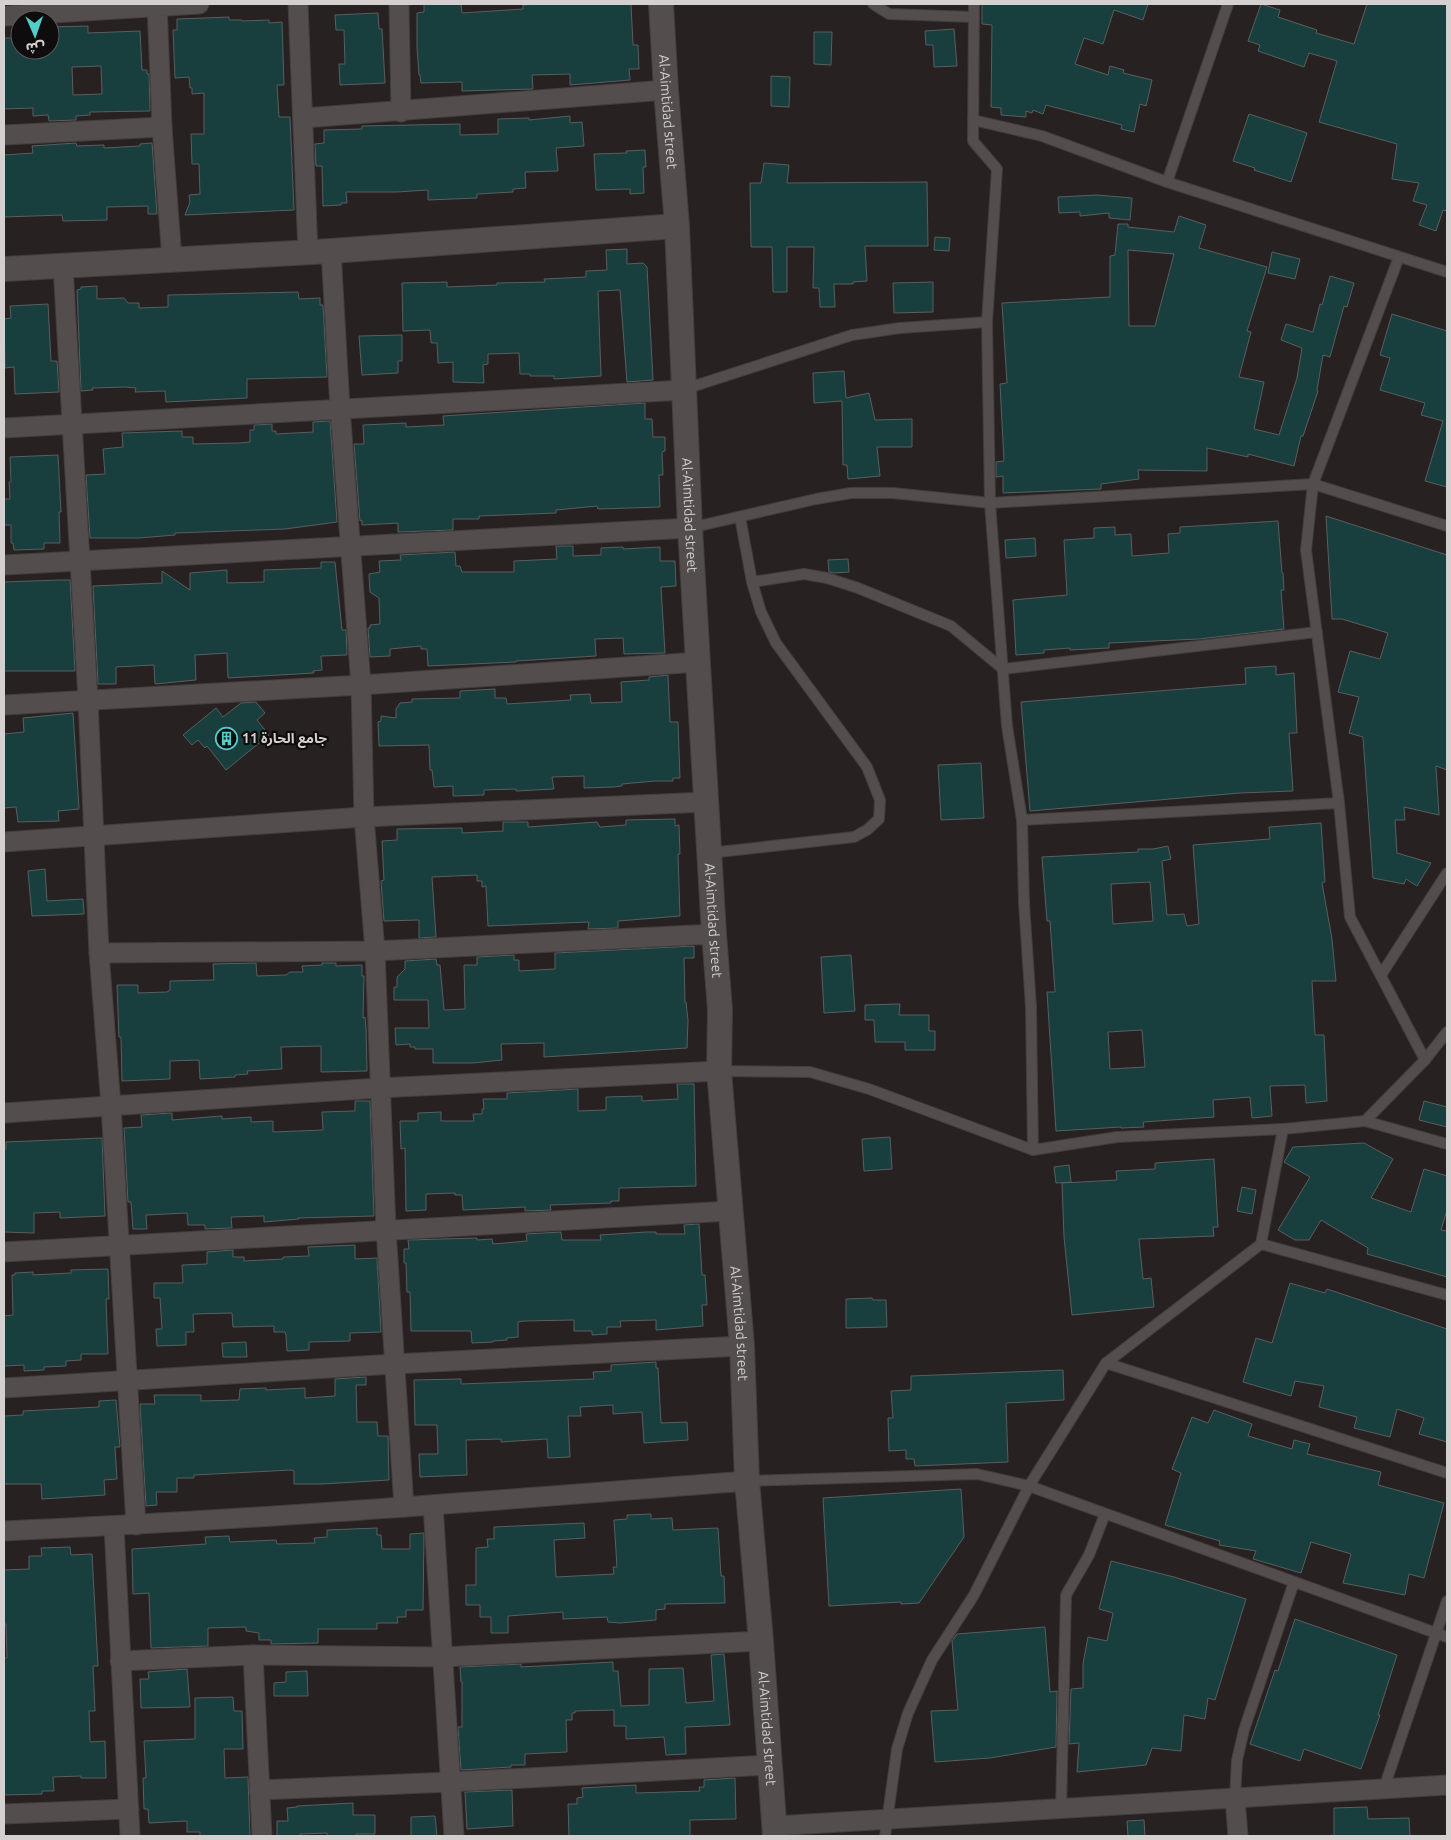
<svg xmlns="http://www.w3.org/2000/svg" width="1451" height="1840" font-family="Ubuntu,'Noto Sans Arabic',sans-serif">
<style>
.building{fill:#193e3e;stroke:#585f5e;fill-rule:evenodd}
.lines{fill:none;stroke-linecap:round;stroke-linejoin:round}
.service-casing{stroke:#423e3e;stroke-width:12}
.minor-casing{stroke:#423e3e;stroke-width:21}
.tertiary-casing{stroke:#423e3e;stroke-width:26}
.service{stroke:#534d4d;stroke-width:10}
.minor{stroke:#534d4d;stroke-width:19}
.tertiary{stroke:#534d4d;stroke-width:24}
.labels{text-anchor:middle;stroke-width:4.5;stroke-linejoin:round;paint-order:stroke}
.street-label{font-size:14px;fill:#d4d0d0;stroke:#0e0c0c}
.poi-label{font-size:14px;font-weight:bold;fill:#d4d0d0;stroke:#0e0c0c;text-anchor:start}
</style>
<rect width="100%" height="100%" fill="#272121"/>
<g class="building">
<path d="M424 4H461L462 13 523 9V5L538 4H631L633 45H638L639 69H629L630 80 570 85V74L532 75 533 89 462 91V82L421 83 420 75H419L417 47V13L424 12Z"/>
<path d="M982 4H1148L1143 20 1114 10 1103 44 1084 38 1075 64 1108 75 1110 66 1124 70 1123 73 1152 80 1146 106 1140 104 1134 132 1121 129 1122 125 1046 105 1043 114 1033 110 1032 113 1026 111V117L1001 115V108L991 107 992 25 982 24Z"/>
<path d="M1261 4 1280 10 1278 17 1317 30 1316 33 1354 44 1367 4H1447V211L1443 210 1436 231 1419 225 1427 205 1413 201 1419 183 1392 179 1397 144 1319 122 1337 61 1309 53 1304 67 1258 51 1260 45 1248 41Z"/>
<path d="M378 13 379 29H382L385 83 340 85 339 64H345L344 30H336L335 15Z"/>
<path d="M229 17V20H242V21L269 20V23L282 22 284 85H277L279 117H290L294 210 185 215 190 202 189 195 200 194 199 164H192L191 134H204V93L192 94V88H190L189 77 175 78 173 30H177V19Z"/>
<path d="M88 26V33L140 31 142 70H147V74H149L150 111 90 112V115L76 116V120L49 121 48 115 33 116V108L4 109V38H20V50H50V27ZM101 66 102 94 73 95 72 67Z"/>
<path d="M954 29 957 66 934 67 933 45H926L925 31Z"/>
<path d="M814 32H832L831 65 814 64Z"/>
<path d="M771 76 790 77 789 107 771 106Z"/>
<path d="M1249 114 1307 133 1291 182 1254 170 1255 168 1233 161Z"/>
<path d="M570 116V123L582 122 584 146 556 148 558 171 525 172 526 188 513 189V192L477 194V198L428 200V190L397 192H346L347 203H341V205L323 206 322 166H316L315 144 324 143V130L362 129V126L460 124V135L498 134V119L529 118V120Z"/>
<path d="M76 143 77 146 104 145V148L140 146V144L152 143 157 214H148V206L107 207V220L63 221 62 215 4 217V155L33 153 32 146Z"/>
<path d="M645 150 646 167H643L644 193 630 194V189L596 190 594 154 627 153 626 151Z"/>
<path d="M764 163 789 165 787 183 927 182 928 246H865L867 281 853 282V284H834L835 307H820L819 288H813L814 247H787V292H773L772 247H751L750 183H761Z"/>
<path d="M1097 195 1132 198 1130 220 1109 218V213L1080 216V212L1059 213 1058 197Z"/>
<path d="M1179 216 1206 225 1199 248 1267 267 1247 331 1251 332 1239 377 1264 382 1254 429 1279 435 1297 378 1302 348 1281 340 1286 324 1313 332 1320 304 1322 305 1330 276 1354 283 1347 307 1344 306 1330 357 1323 355 1317 390 1318 391 1303 436H1301L1294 466 1248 454V457L1207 448V471L1138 470 1139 479 1101 484V489L1003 493V476L996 477V462L1004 461 1000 384 1007 383 1002 303 1110 297V256L1115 255 1118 224H1128V227L1174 232ZM1128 250 1174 254 1155 326H1129Z"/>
<path d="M935 237 950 238 949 251 934 250Z"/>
<path d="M627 249V264L643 263 647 267 653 380 627 382 620 290 598 291 601 376 554 379V376H530V374H520L519 353 488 354V364L483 365 484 383 453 382V362L438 363 437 343H431L430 330 403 331 402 283 447 282V287L497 285V283L545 282 544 279 586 277V271L607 270 606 250Z"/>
<path d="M1272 252 1300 259 1295 279 1268 273Z"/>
<path d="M933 282V312L894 313 893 283Z"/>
<path d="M97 286V299L124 298 128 303H139V308L168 307V295L298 292 299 299 320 298V305H323L327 377 247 379V398L166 402 165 391 135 392 136 388 125 387 92 388 93 390 81 391 77 290 81 289V287Z"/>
<path d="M48 304 51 361H57L59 392 15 394 14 367 5 368 4 319 11 318 10 306Z"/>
<path d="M1392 314 1447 331V487L1425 481 1443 421 1421 415 1425 403 1380 390 1390 358 1380 355Z"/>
<path d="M402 335V361H398V373L362 375 359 336Z"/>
<path d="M844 371 846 398 869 393 875 420 912 419V447H877L880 476 848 479 847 465H843L842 401 814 403 813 373Z"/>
<path d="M645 403V419H652L653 437H665V451L662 452 663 475H659L660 507 598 509 597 506 556 510V513L479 516V519H453V530L398 532V523L362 525V520L360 521 354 444H364L363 425 406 423V427L444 425 443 416Z"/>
<path d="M330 421 337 522 285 529 175 533V535L139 538H90L86 475 105 474 103 449 123 447 122 433 182 431V437H193V444L239 443 250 442V430H254V425L272 424V431H276V434L313 432V422Z"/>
<path d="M58 455 61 512H59L60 543H44V549L14 550 13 543H11V525H4V499H10L9 482H11L10 457Z"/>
<path d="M1326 516 1447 555V770L1436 766 1439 815 1404 807 1405 820H1395L1397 853 1431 863 1417 886 1406 879 1404 884 1373 878 1363 737 1349 733 1359 697 1338 692 1350 651 1380 659 1388 633 1342 619H1332Z"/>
<path d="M1278 521 1282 573H1283L1284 590H1281L1284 629 1199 639 1109 643V648L1070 650V648L1044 650V653L1016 655 1013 600 1067 595 1064 540 1094 538V528L1115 527V535L1131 534 1132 556 1169 553 1168 534 1180 533V527Z"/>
<path d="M1035 538 1036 556 1006 558 1005 540Z"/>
<path d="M556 546H573V556L601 555V548L623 547V549L660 547V561H675L676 586 661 587 665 653 624 654 623 638 595 639 596 656 516 661V662L428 666 427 649H421V646L390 649V656L370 657 368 628H370V625L380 624 379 598 370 592 369 574 380 572 379 561 401 560 400 555 455 552 456 566H460L462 572H514V561L557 559Z"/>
<path d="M848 559 849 572 834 573 829 572 828 560Z"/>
<path d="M321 562H335L342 630H346L347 655 321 656 322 670 313 671 314 673 228 678 227 653 195 655 196 680 155 684 154 665 116 667V684H98L93 586 162 583V571L190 590V573L227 570V583L264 582V570L321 568Z"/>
<path d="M60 580H70L75 671H4V582Z"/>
<path d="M1276 666V675L1294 673 1297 733H1289L1293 791 1240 793 1030 811 1021 702 1246 684 1245 668Z"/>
<path d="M668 675 670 722H678L680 778H673V781H655L622 784V786L614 787 584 788V776L552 777 554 789 516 791V789L484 790V795L453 796V786L434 787 432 770H430L429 745 379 746 378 722 381 721V716L396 718V709L400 703 412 702V699L460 698V691L495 689V698H506L507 704 571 700 570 695 590 694 591 703 622 702 621 682 649 680V677Z"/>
<path d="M256 702 265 713 257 720 269 735 226 770 207 746 205 748 198 740 192 745 183 735 216 708 223 717 241 703Z"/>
<path d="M73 713 79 809 58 811 59 821 18 822 16 807 4 808V734L24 732 23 718Z"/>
<path d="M981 763 984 818 941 820 938 765Z"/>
<path d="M675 819V826L679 825 680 854H678L680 916 618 921V928L588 929 589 922 488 926 486 886 482 887V881H477V875L432 877 436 937 419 938V920L384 921 381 881 384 880 382 841 397 840V829L462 828V833L503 831V822H528V827L597 822 600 827 626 825V820Z"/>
<path d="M1321 823 1325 882 1322 883 1332 939 1336 981H1312L1315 1035H1324L1327 1101 1306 1103 1305 1085 1270 1086 1272 1116 1252 1118 1250 1097 1213 1100 1214 1117 1143 1122 1144 1127 1121 1128V1127L1056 1131 1047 992H1055L1050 921H1047L1042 857 1138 852V849H1153L1168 846 1171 859 1162 861 1167 915 1184 914 1187 926 1199 924 1193 845 1270 839 1269 827ZM1150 882 1153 921 1113 924 1111 884ZM1142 1030 1145 1067 1110 1069 1108 1032Z"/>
<path d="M45 869 47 901 83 899 84 914 32 916 28 871Z"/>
<path d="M694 946V958H684L685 1002H686L688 1020 687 1048 544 1057V1043L501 1044 502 1060 473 1063H433V1049H415V1047H410V1044L396 1045 395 1028H429L428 1000H394V987H397V977L405 969V961L436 959 437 965H440L444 1010 465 1009 464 965H477V957L514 955V960H519V971L555 969V953Z"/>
<path d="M851 955 855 1011 824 1013 821 957Z"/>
<path d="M256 963 257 976 286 975 290 972H303L302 966 322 965V963H336V966L362 965V976H364L363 1018 365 1017 366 1028 367 1071 321 1072V1046L281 1047 282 1069 247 1071 248 1074 235 1075V1077L200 1079 199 1060 170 1061V1079L122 1081 121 1037H119L117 985H138V993L167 992 170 990V981L214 980 213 964Z"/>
<path d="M900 1004 899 1015H929V1031H935V1050H905V1042H875L874 1020H865V1005Z"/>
<path d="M677 1084H694L696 1186 619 1188V1201H611V1203L550 1205 551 1210 525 1211V1207L463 1210 462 1195H455V1193L426 1194V1210L406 1211 405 1148 401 1149 400 1121H418V1113L441 1112V1121H474L473 1114H482V1109H484L483 1099H507V1093L578 1089V1111L606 1110V1097L642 1096V1101L678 1099Z"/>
<path d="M355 1101H370L374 1216 298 1218 299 1219 264 1222V1216L231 1217 232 1228 205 1229V1225H188L187 1213 146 1215 147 1229H133L131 1202H128L124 1128 142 1127 141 1115 172 1113V1120L222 1116V1119L251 1117V1122L273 1121V1132L323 1130 322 1112 355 1111Z"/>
<path d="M1424 1101 1447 1107V1127L1419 1120Z"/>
<path d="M890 1137 892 1169 864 1171 862 1139Z"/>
<path d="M102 1138 105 1216 60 1218V1212L34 1213V1233L4 1232V1149H6V1142Z"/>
<path d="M1364 1143 1393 1159 1371 1198 1411 1212 1424 1169 1447 1176V1210L1441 1230 1447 1231V1277L1367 1254 1368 1248 1321 1220 1309 1240H1295L1278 1230 1310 1177 1284 1162 1293 1147Z"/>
<path d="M1214 1159 1218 1227H1213L1214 1236 1139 1239 1143 1279 1151 1278 1154 1307 1072 1315 1064 1237 1062 1183 1117 1180 1116 1171 1155 1169V1163Z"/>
<path d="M1069 1165 1071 1182 1056 1183 1054 1167Z"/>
<path d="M1242 1187 1256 1190 1252 1214 1237 1211Z"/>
<path d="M699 1224 702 1275H705L707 1305H702L703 1326 656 1330V1320L620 1321 621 1327H607V1334L592 1335V1331H574V1320L524 1321 518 1322V1337L507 1338V1340L493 1341V1342L472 1343 471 1331H411L410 1292H407L406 1263H404V1249H409L408 1240 477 1238V1240L492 1239 493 1244 527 1241 526 1234 561 1232 562 1240H601L600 1235 646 1232H656V1234H685L684 1225Z"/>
<path d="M355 1245V1259L377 1258 381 1332 350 1333V1341L309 1342V1350L287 1351 286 1335 285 1332H274V1326L233 1327 232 1313 193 1314 194 1332H186V1345L157 1346 156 1329H162L160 1298H154V1283H183L182 1265 207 1264V1252L233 1250V1257H244V1261L283 1259V1257L309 1256 308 1247Z"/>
<path d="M108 1269 109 1299H106L108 1354H81V1360L66 1361V1366L44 1367V1370L24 1371V1365L4 1366V1316L13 1315 12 1275H15V1273L33 1272V1275L71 1273V1270Z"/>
<path d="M1290 1283 1325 1293 1327 1289 1447 1329V1442L1419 1434 1424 1418 1397 1409 1390 1437 1354 1428 1357 1417 1319 1407 1324 1386 1295 1381 1291 1396 1243 1382 1256 1338 1272 1343Z"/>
<path d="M872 1298 873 1300H886L887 1327 846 1328V1299Z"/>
<path d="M246 1342 247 1357H223L222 1343Z"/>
<path d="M656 1362V1368H658L661 1423 687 1422 688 1440 644 1443 642 1412 613 1414V1405L580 1407 581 1416H568L570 1457 548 1458 547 1439 501 1442V1439L466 1440 467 1475 420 1477 419 1454H438L437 1425H415L414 1380 461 1379V1384L594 1379 593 1372 611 1371V1365Z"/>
<path d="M1063 1370 1064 1400 1006 1403 1008 1462 915 1466 914 1459H906V1450L889 1451 888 1418H893L891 1391 911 1390V1376Z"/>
<path d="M366 1377V1385H356L357 1422H377L378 1436H388L389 1480 322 1484H294V1471L291 1470 194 1475V1478H177V1492H156L157 1505 146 1506 140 1404H155L154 1395H201V1401L239 1400 240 1389 266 1388V1390L305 1388V1398L335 1396V1379Z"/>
<path d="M116 1400 120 1447H115L117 1479 104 1480 105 1495 42 1499 41 1484H4V1416L23 1415V1411L99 1407V1401Z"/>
<path d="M1214 1410 1252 1424 1248 1436 1292 1449 1294 1440 1310 1444 1307 1454 1381 1472 1378 1485 1444 1503 1424 1578 1409 1574 1405 1595 1343 1583 1351 1554 1311 1542 1301 1573 1253 1559 1256 1551 1219 1545 1220 1541 1165 1525 1181 1473 1172 1469 1192 1417 1208 1423Z"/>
<path d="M961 1489 964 1537 919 1603 901 1604V1602L829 1606 823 1498Z"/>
<path d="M651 1514V1519L672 1518 673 1530 718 1528 721 1576H724L725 1603 665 1604V1609L656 1610V1620L620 1623 608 1622 607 1617 563 1619V1612L508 1616V1633H491V1617H480V1605H466V1585H476V1548L488 1547 487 1539H494V1527L584 1523 585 1538 554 1540 556 1577 614 1574 613 1567H617L614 1520 627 1519V1515Z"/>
<path d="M377 1528V1535H381L382 1549H410V1534L424 1533 423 1610H406V1617H397L398 1623H377V1629H318V1643L271 1644V1640H259V1633L246 1631V1627L208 1628V1646L151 1648 149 1593 133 1594 132 1549 206 1544 205 1537 229 1536 230 1542 276 1540 277 1544 315 1543 314 1538 327 1537V1530Z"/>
<path d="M70 1547 71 1555 92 1554 98 1666H93L95 1711H89L90 1742 105 1741 106 1778H81V1776L53 1777 54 1791H42V1794L4 1795V1658H7L6 1624H4V1570L29 1569V1556H42L41 1548Z"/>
<path d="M1111 1561 1174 1577 1246 1599 1215 1700 1208 1698 1205 1719 1184 1715 1181 1751 1152 1748 1146 1765 1077 1772 1079 1743 1069 1744 1071 1689 1083 1688V1664L1088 1637 1107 1641 1113 1613 1099 1609Z"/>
<path d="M1295 1619 1397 1655 1378 1715H1380L1361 1769 1304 1749 1300 1761 1250 1744 1275 1670 1278 1671Z"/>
<path d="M1045 1627 1050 1692 1057 1691 1056 1747 990 1758 935 1762 931 1711 958 1710 952 1641 957 1634Z"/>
<path d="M724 1654 730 1725 685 1727 686 1754 666 1755 664 1737 626 1739V1726H614V1710L575 1711V1713H572V1720H566L567 1752 525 1754V1765H511V1767L461 1770 458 1727H462V1682H461L460 1667 521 1664V1667L613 1662V1671H618L621 1706 649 1705V1669L683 1668 686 1703 714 1701 711 1655Z"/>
<path d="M187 1669 190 1707 141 1708 140 1679H149L148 1672Z"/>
<path d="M307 1671 308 1696H274V1683L286 1682V1672Z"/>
<path d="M233 1697 234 1711H242L243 1749H224L225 1778 248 1777 250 1836H200V1832H187V1821L149 1823 148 1809H144L143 1778H146L144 1741 195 1739V1698Z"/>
<path d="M735 1778 736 1819 690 1820V1836H569L568 1804H577V1798L583 1797 582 1788 636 1785V1793L700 1791 699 1787H704V1780Z"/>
<path d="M512 1790 513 1826 467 1829 465 1792Z"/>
<path d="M353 1803V1815H375V1834H356V1836H327V1833L300 1834V1836H277V1821H288L287 1808 297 1807V1806Z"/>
<path d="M1367 1807 1368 1819 1409 1818 1410 1836H1334V1808Z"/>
<path d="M435 1816 437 1836H411V1817Z"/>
<path d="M1144 1820 1145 1836H1128L1127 1821Z"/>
</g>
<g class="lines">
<defs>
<g id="service">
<path d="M873 4 889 14 974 17"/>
<path d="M974 4 973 141 997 169 987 322 990 503 1007 726 1022 820 1024 903 1031 1007 1033 1150"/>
<path d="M973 120 1042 136 1167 182 1447 272"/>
<path d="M1167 182 1228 4"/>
<path d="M1399 257 1313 484 1306 550 1339 803 1350 917 1425 1060"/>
<path d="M685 389 852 335 900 328 987 322"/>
<path d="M690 528 816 499 851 493H893L990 503 1313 484 1447 526"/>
<path d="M752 582 804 574 827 578 858 588 951 626 1003 669 1317 632"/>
<path d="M1022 820 1339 803"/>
<path d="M709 853 854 837 867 830 879 819 880 800 867 767 776 643 761 612 752 582 740 517"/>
<path d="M1381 975 1447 873"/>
<path d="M719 1071 810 1072 869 1089 1033 1150 1117 1137 1283 1129"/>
<path d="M1365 1121 1447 1144"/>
<path d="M1261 1244 1447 1295"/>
<path d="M1106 1363 1447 1473"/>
<path d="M747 1481 977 1474 1029 1486 1447 1637"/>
<path d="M1384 1788 1447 1601"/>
<path d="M1235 1798 1237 1760 1244 1730 1294 1582"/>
<path d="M1061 1810 1066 1595 1089 1555 1105 1514"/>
<path d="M885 1836 897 1749 908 1713 932 1660 974 1595 1029 1486 1106 1363 1261 1244 1283 1129 1365 1121 1425 1060 1447 1032"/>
</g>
<g id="minor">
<path d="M157 4 162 127 172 260"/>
<path d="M298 4 308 253"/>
<path d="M399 4 401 112"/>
<path d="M4 16 199 4"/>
<path d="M304 118 666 90"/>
<path d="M4 135 162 127"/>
<path d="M331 251 340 408 361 685 364 817 375 951 386 1229 404 1507"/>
<path d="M63 266 88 700 99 953 111 1106 136 1525"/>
<path d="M4 428 684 390"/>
<path d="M4 565 690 528"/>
<path d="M4 705 361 685 699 662"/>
<path d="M4 842 364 817 706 802"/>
<path d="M99 953 375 951 714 934"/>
<path d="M4 1113 379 1088 719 1071"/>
<path d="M4 1252 730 1211"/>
<path d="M4 1388 394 1364 742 1346"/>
<path d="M433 1505 454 1836"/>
<path d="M114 1526 130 1836"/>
<path d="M4 1531C252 1520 499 1500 747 1481"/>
<path d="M253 1655 262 1836"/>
<path d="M120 1661 253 1655 443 1657 761 1641"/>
<path d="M259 1790 450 1782 769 1765"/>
<path d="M1235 1798 1238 1836"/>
<path d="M4 1814 129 1809"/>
<path d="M775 1826 1447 1785"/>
</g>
<g id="tertiary">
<path id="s1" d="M661 4 666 90 677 226 690 528 714 934 720 1010 719 1071 742 1346 747 1481 761 1641 775 1836"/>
<path d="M4 269 331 251 677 226"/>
</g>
</defs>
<use href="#service" class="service-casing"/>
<use href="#minor" class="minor-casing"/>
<use href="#tertiary" class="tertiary-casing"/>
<use href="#service" class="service"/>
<use href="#minor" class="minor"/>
<use href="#tertiary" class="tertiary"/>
</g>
<defs>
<symbol id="building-ring" viewBox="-11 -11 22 22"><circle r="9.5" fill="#0e0c0c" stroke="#52cdcc" stroke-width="1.5"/><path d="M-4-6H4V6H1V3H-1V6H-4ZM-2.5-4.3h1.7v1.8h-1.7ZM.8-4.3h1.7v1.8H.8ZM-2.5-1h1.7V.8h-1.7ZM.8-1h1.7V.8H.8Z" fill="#52cdcc"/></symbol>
</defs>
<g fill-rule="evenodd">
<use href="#building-ring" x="214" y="726" width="25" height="25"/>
</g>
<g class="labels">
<g class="street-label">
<text dy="5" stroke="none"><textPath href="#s1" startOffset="108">Al-Aimtidad street</textPath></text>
<text dy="5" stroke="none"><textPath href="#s1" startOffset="512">Al-Aimtidad street</textPath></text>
<text dy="5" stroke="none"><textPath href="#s1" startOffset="918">Al-Aimtidad street</textPath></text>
<text dy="5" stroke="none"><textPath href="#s1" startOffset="1322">Al-Aimtidad street</textPath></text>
<text dy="5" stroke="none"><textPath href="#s1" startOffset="1728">Al-Aimtidad street</textPath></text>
</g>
<g class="poi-label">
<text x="242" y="743">جامع الحارة 11</text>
</g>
</g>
<rect width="1451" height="1840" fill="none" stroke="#d4d0d0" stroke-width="10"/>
<g transform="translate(35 35) rotate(178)"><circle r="24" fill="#0e0c0c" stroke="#5d5a5a"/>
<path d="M0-4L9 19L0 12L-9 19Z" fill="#52cdcc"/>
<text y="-8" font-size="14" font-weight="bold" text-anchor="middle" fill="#d4d0d0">ش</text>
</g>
</svg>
